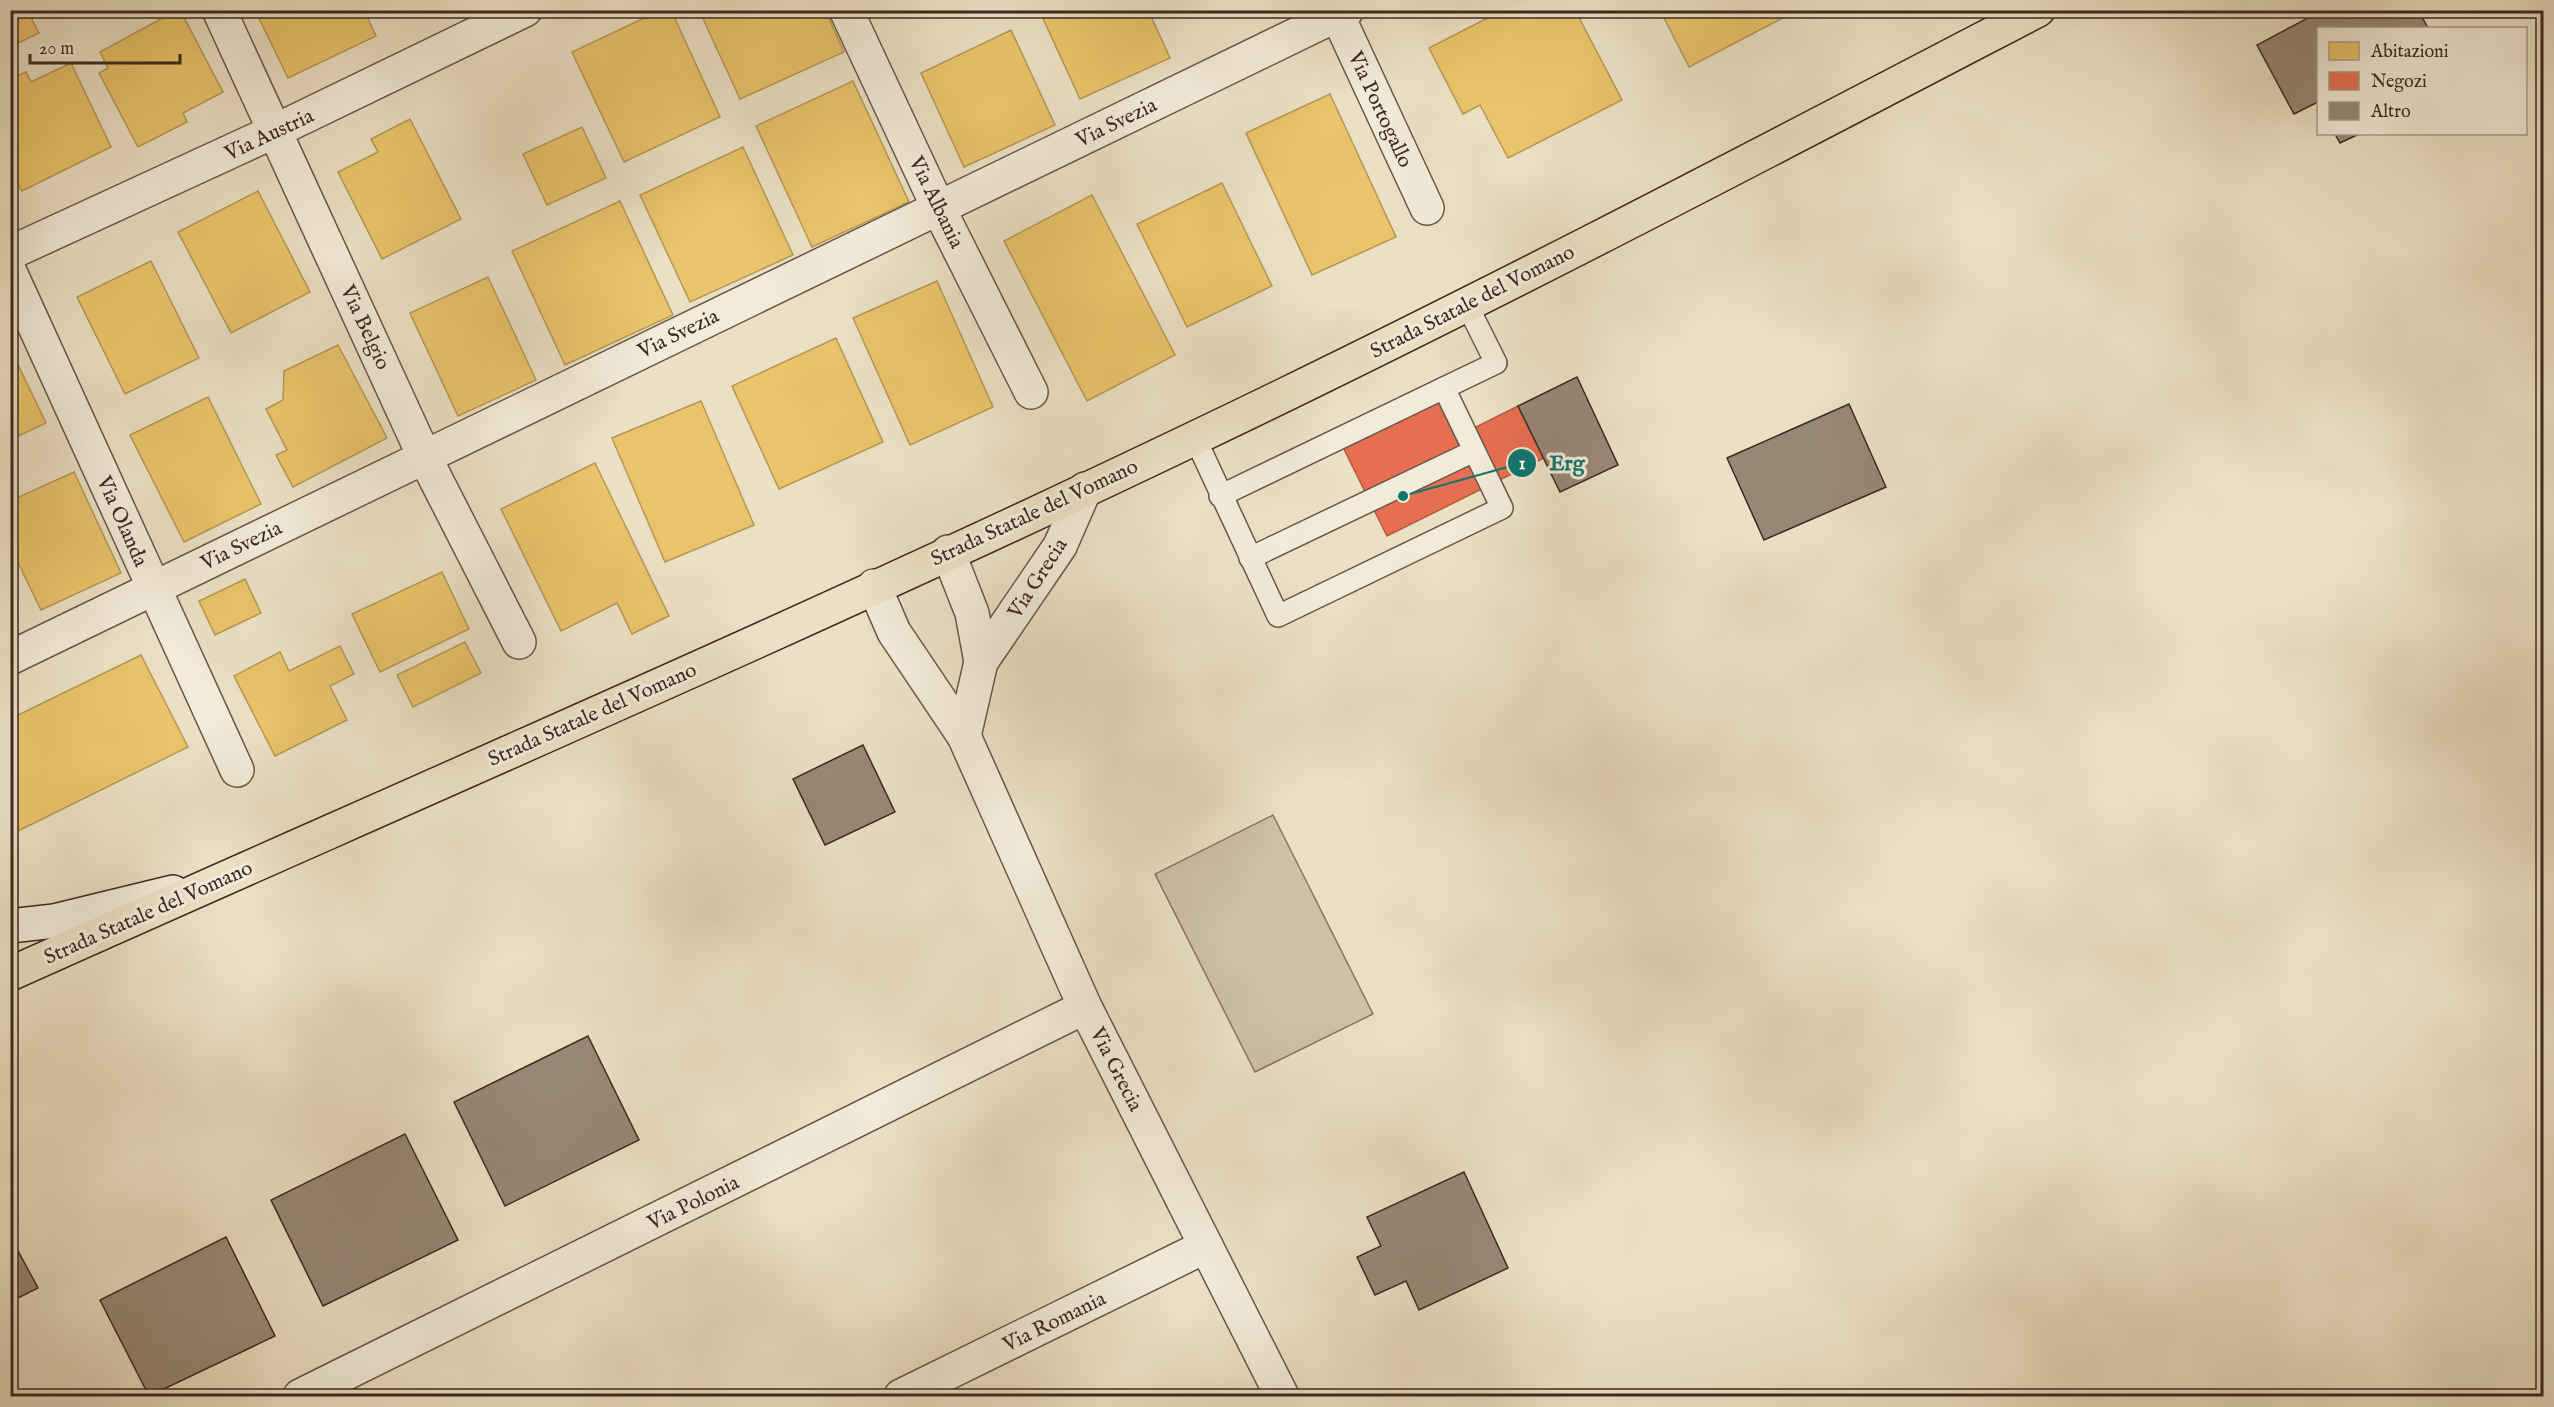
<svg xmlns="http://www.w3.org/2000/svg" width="2554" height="1407" font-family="'IM FELL English',serif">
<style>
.green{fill:#cdc1a8;stroke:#847565;stroke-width:1.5}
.homes{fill:#e9c46a;stroke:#b59654;stroke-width:1.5}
.shops{fill:#e76f51;stroke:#b35a43;stroke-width:1.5}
.building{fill:#978876;stroke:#3b2922;stroke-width:1.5}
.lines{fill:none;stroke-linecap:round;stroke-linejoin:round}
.service-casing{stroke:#67574a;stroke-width:24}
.minor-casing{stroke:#67574a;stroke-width:36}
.secondary-casing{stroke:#3b2922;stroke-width:36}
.primary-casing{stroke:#3b2922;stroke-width:36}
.service{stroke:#f2ebd9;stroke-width:21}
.minor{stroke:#f2ebd9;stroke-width:33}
.secondary{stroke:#f2ebd9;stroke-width:33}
.primary{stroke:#ebe0c4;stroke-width:33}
.labels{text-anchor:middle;stroke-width:6;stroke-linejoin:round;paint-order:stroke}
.street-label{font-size:21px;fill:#3b2922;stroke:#f2ebd9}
.leader{fill:none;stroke:#0f766e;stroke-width:2}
.callout-dot{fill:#0f766e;stroke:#f2ebd9;stroke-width:2}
.mark-label{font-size:18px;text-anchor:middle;font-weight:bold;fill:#fff}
.callout-label{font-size:22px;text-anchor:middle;font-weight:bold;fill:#0f766e;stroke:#f2ebd9;stroke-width:6;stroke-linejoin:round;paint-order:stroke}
</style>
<rect width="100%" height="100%" fill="#ebe0c4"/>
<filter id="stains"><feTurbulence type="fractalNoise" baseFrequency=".00333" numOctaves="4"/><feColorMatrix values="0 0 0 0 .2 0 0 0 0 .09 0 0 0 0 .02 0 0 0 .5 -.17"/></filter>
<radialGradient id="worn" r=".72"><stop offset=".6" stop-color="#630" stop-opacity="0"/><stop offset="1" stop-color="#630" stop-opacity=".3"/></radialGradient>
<path class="green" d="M1273 815 1373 1014 1255 1072 1155 874Z"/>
<g class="homes">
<path d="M10 10H27L39 33 10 47Z"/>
<path d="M73 10H87L76 16Z"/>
<path d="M177 10H180L223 92 183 113 187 122 138 147 99 73 108 68 100 52Z"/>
<path d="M255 10H364L376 36 288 78Z"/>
<path d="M661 10H671L720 117 624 162 572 52Z"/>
<path d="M699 10H825L844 52 740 99Z"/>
<path d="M1039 10H1148L1170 58 1080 99Z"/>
<path d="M1503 10H1575L1622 100 1508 158 1480 105 1463 114 1429 48Z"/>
<path d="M1660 10H1798L1689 67Z"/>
<path d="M1011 30 1055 125 964 167 921 73Z"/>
<path d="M71 63 111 147 22 191 10 168V79L26 72 31 82Z"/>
<path d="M853 81 909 202 812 247 756 126Z"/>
<path d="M1330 94 1396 237 1312 275 1246 133Z"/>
<path d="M410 119 461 219 382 259 338 172 378 152 371 139Z"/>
<path d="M582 127 606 178 547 205 523 154Z"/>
<path d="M743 147 793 255 690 302 640 195Z"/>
<path d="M1222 183 1272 286 1187 327 1137 224Z"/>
<path d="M258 191 310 292 231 333 178 232Z"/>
<path d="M1092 195 1175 355 1087 401 1004 241Z"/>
<path d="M620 201 673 315 565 365 512 251Z"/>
<path d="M151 261 199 358 125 394 77 297Z"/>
<path d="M488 277 536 380 458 416 410 313Z"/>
<path d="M937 281 993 407 910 445 853 318Z"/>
<path d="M836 338 883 442 779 489 732 386Z"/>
<path d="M338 345 387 438 293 487 276 455 287 450 266 409 283 400 284 371Z"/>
<path d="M10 348 46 423 10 440Z"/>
<path d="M208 397 261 504 184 542 130 435Z"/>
<path d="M701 401 754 525 665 562 612 438Z"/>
<path d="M595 463 669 616 632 634 617 603 561 631 501 509Z"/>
<path d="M74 472 121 573 41 610 10 546V501Z"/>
<path d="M442 572 469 629 380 672 352 614Z"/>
<path d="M245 579 261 613 215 635 199 601Z"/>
<path d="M465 642 481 673 413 707 397 675Z"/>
<path d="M340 646 354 674 330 686 347 720 275 756 234 676 280 652 289 671Z"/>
<path d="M141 655 188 747 14 833 10 827V719Z"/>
</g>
<path class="shops" d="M1436 388 1460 435 1518 406 1544 458 1387 536 1338 437Z"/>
<g class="building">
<path d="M2323 10H2418L2428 28H2318V102L2294 114 2257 45Z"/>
<path d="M2335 134H2359L2340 143Z"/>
<path d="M1577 377 1618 465 1560 492 1518 406Z"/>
<path d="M1849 404 1886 487 1764 540 1727 458Z"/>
<path d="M863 745 895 812 825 845 793 779Z"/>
<path d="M588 1036 639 1140 505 1206 454 1102Z"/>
<path d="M405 1134 458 1240 323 1306 271 1200Z"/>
<path d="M1464 1172 1508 1268 1419 1310 1406 1281 1375 1295 1357 1257 1381 1246 1367 1217Z"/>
<path d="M10 1236 38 1288 10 1302Z"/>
<path d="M226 1237 275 1336 149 1396 100 1300Z"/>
</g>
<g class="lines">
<defs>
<g id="service">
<path d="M1444 388 1496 363 1467 305"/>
<path d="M1195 438 1278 616 1502 508 1444 388 1220 496"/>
<path d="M1250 558 1474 451"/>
</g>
<g id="minor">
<path d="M219 10 424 456 519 642"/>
<path d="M846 10 938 207 1031 392"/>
<path d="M1335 10 1427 208"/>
<path d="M10 253 275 131 525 10"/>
<path d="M10 272 237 770"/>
<path d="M948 552 972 613 981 662"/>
<path d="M874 586 894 632 964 736 1085 1007 1282 1396"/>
<path d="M10 658 1347 10"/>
<path d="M964 736 981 662 1060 546 1085 489"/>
<path d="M300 1396 1085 1007"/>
<path d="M901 1396 1206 1246"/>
</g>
<path id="secondary" d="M10 926 54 921 173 892"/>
<path id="primary" d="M10 974C405 797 803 626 1193 439 1478 303 1758 156 2038 10"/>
</defs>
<use href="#service" class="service-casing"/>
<use href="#minor" class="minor-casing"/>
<use href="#secondary" class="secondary-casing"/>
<use href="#primary" class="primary-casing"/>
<use href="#service" class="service"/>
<use href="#minor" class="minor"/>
<use href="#secondary" class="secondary"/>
<use href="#primary" class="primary"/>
</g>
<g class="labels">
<g class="street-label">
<text transform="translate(1381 109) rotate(65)" y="7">Via Portogallo</text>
<text transform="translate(1116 122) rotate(-26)" y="7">Via Svezia</text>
<text transform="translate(269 134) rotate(-25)" y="7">Via Austria</text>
<text transform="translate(937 202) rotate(64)" y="7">Via Albania</text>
<text transform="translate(1472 301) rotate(-27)" y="7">Strada Statale del Vomano</text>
<text transform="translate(366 327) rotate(65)" y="7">Via Belgio</text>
<text transform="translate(678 333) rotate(-26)" y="7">Via Svezia</text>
<text transform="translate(1034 512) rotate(-25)" y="7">Strada Statale del Vomano</text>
<text transform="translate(123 521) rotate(66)" y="7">Via Olanda</text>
<text transform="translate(241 545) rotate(-26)" y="7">Via Svezia</text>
<text transform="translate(1037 578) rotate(-57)" y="7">Via Grecia</text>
<text transform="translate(592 714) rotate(-24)" y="7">Strada Statale del Vomano</text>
<text transform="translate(148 912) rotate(-24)" y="7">Strada Statale del Vomano</text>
<text transform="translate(1117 1069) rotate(63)" y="7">Via Grecia</text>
<text transform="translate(693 1202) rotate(-26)" y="7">Via Polonia</text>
<text transform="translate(1054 1321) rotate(-26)" y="7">Via Romania</text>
</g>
</g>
<path class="leader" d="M1403 496L1522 463"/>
<g class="callout-dot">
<circle cx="1403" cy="496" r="6"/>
<circle cx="1522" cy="463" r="15"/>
</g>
<g class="mark-label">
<text x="1522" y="469">1</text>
</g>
<g class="callout-label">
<text x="1567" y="470">Erg</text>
</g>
<rect width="2554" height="1407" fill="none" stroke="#ebe0c4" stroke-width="36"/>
<rect x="12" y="12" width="2530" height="1383" fill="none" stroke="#3b2922" stroke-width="3"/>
<rect x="18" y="18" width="2518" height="1371" fill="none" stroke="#3b2922" stroke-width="1.5"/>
<rect x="2317" y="27" width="210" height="108" fill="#f2ebd9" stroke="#a99d90" stroke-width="1.5"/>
<rect x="2329" y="42" width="30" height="18" fill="#e9c46a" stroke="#a99d90" stroke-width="1.5"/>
<text x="2371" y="57" font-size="18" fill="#3b2922">Abitazioni</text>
<rect x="2329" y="72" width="30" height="18" fill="#e76f51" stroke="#a99d90" stroke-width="1.5"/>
<text x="2371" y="87" font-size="18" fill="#3b2922">Negozi</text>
<rect x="2329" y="102" width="30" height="18" fill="#978876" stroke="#a99d90" stroke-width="1.5"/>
<text x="2371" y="117" font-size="18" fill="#3b2922">Altro</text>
<path d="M30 54v9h150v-9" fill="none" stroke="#3b2922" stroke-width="3"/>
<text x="39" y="54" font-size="18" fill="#3b2922" stroke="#f2ebd9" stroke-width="4.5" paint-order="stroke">20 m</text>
<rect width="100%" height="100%" filter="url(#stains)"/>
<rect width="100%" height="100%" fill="url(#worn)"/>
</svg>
